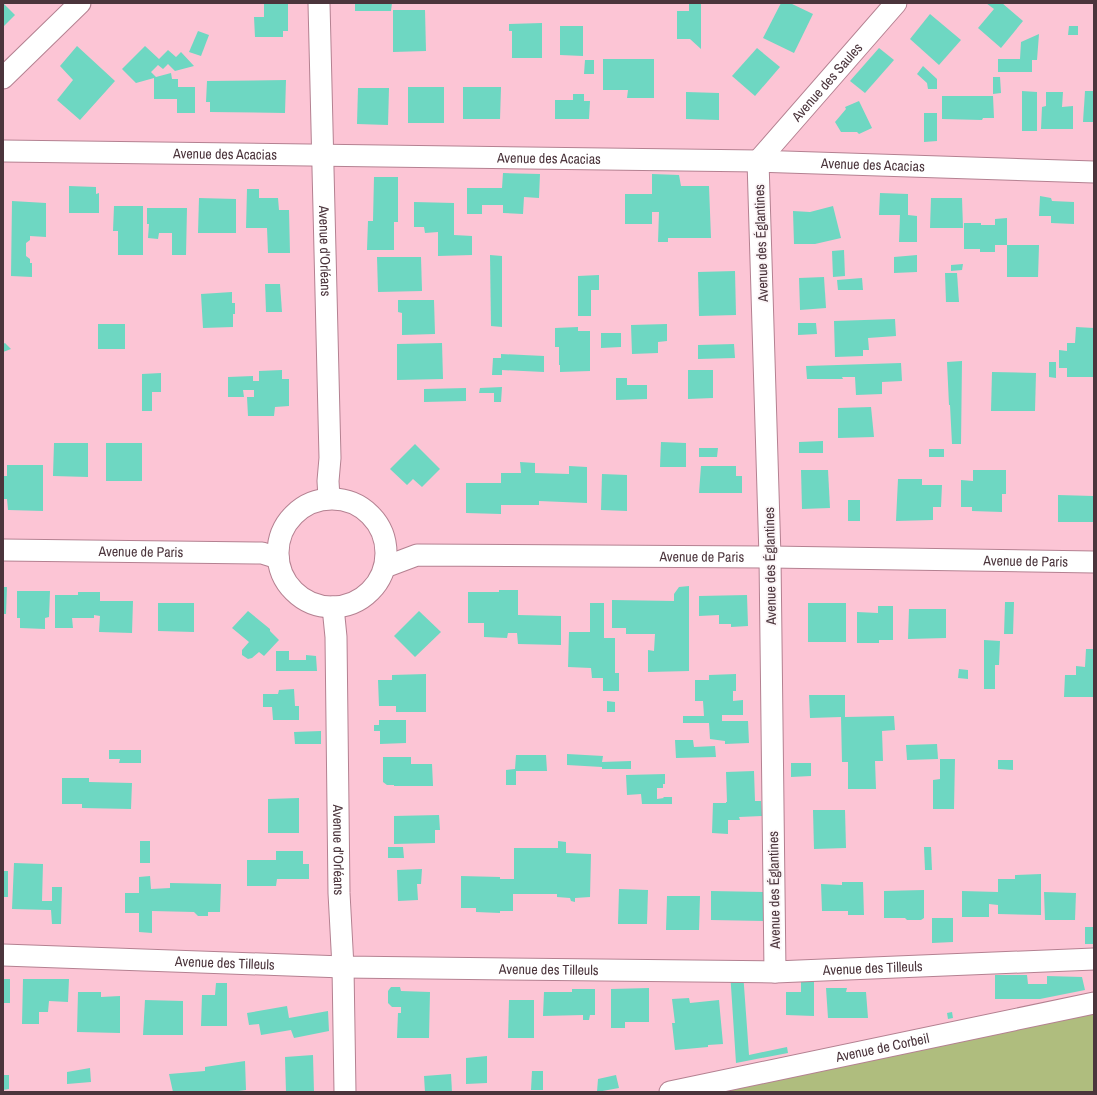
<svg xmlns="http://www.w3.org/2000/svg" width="1097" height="1095" font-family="'Archivo Narrow',sans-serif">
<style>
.green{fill:#afbd7e}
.building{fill:#6ed7c2}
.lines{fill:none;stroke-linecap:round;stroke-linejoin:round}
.minor-casing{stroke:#b48191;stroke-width:23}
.minor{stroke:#fff;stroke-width:21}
.labels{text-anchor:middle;stroke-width:3.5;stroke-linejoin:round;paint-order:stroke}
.street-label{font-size:14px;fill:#4b353c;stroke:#fbf5f7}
</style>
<rect width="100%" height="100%" fill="#fcc5d5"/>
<path class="green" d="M1094 1012V1092H724L1005 1028Z"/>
<g class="building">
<path d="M3 3 15 15 3 27Z"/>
<path d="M264 3H288V31H283V37H255L254 17H264Z"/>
<path d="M355 3H392L391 11H355Z"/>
<path d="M689 3H701V49L690 39H677V11H689Z"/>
<path d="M781 3H790L813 14 794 53 763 38Z"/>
<path d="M986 3H1002L1023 21 1001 48 978 28 994 9Z"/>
<path d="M393 10H425L426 51 393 52Z"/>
<path d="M930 14 961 40 939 65 910 39Z"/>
<path d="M542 23V58H512V31H509V24Z"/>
<path d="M560 26H583V56L560 55Z"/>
<path d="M1069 26H1078V35H1068Z"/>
<path d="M198 31 209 35 201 56 189 52Z"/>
<path d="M1039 34 1037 60H1032V72H998V59H1020L1021 42Z"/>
<path d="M77 46 115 81 80 120 57 100 73 80 60 66Z"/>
<path d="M145 46 159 59 168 50 176 57 181 52 194 66 175 71 168 64 163 69 158 65 151 72 156 77 171 73 172 79H178V87H195V113H177V99H154V78L136 83 122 69Z"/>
<path d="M757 48 780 67 755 96 732 76Z"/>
<path d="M879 48 894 60 865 93 850 81Z"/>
<path d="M603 59H654V98H627L628 90H603Z"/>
<path d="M585 60H594V74H584Z"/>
<path d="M923 66 937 79V89H928L927 83 917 74Z"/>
<path d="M993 77H1000L1001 93 993 94Z"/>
<path d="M286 80 285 113 210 112V102H206L207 81Z"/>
<rect x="408" y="87" width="36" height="36"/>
<path d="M463 87H501L500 119H463Z"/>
<path d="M358 88H389L388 125 357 124Z"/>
<path d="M1022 91 1037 92V131H1022Z"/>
<path d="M1085 91H1094V122H1083Z"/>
<path d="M686 92 719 93V120L686 119Z"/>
<path d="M1046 92H1063L1062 107 1073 106V129H1041L1042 107 1046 106Z"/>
<path d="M573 94H584V101H590L589 119H555V100H573Z"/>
<path d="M942 96H993L994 118H983L982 120 942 119Z"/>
<path d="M859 101 872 128 859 134 857 132H841L835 122 846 109 845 107Z"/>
<path d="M924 113H937V141L924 142Z"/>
<path d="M503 173 540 174 539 198 524 197 523 214 503 213V205H482V214H467V188H502Z"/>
<path d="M652 174 679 175 681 186H709L711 238H668V242H658L659 212H652V224H625V194H652Z"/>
<path d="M374 177H398V222H394V250H367L368 221H373Z"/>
<path d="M69 186 96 187V194L99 193V213H69Z"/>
<path d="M247 189H259V198H278L279 210H289L290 253H268L267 228H246Z"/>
<path d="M880 193 908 194V215L917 216V242H899L900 215H879Z"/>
<path d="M1040 196 1051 198 1052 201 1074 202V224L1051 223V216H1039Z"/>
<path d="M199 198 236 199V233H198Z"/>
<path d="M931 198H962L963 228H930Z"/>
<path d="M12 201 46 203V237L30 236V240L26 243V256L30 259V263H32V277L11 276Z"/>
<path d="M414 202 454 203V235L472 236V255L438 256V232L425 233 424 227H414Z"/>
<path d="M114 206H143V255H118V231H113Z"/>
<path d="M833 206 841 238 815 244H794L793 211 810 212Z"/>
<path d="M147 208H187L186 255H172V233H159L158 239 148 238 149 224H147Z"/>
<path d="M1007 218V245H995V252H980V249H964V223H981V225H995V219Z"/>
<path d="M1007 245H1039L1038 277H1007Z"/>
<path d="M844 250 845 276 833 277 832 251Z"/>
<path d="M490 255 502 256V327L491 326Z"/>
<path d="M917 255V272L894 273V257Z"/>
<path d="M377 257H421L422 291 378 292Z"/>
<path d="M963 264 962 270 951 271V265Z"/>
<path d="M735 271 736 315 699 316 698 272Z"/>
<path d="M945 273H957L959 302H946Z"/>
<path d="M599 275V290H591V316H578V276Z"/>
<path d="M824 277 826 308 800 310 799 278Z"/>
<path d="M862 278 863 290H838L837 280Z"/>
<path d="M265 284H280L282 312H266Z"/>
<path d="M232 292V303H235V314H233V327L203 328 201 294Z"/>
<path d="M398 300H434L435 334 402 335V313L398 312Z"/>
<path d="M895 319 896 336 868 338 869 350H863V356L835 357 834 321Z"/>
<path d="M798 323H816L817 334 798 335Z"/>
<rect x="98" y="324" width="27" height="25"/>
<path d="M667 324V341L658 342V353L632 354 631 325Z"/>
<path d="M578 327V331H590V371L560 372V365H559V347H555V328Z"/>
<path d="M1076 327 1094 328V377H1067V368H1059V350L1067 351V343H1075Z"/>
<path d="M601 333H621V347L601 348Z"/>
<path d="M5 343 11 349 3 352V344Z"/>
<path d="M442 343 443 379 397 380V344Z"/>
<path d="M734 344 735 358 698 359V345Z"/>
<path d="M501 354 544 356V372L502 370V375H492L493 358H501Z"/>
<path d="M962 361 961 444H952L950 405H949L947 362Z"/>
<path d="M1049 362H1056V378L1049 377Z"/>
<path d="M901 363 902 381 882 382V394L856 395 855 377H842L843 379H807L806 366Z"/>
<path d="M282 370V379H289V406L275 407 274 416H248L247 397H254V390H243L244 397H228V377L253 376V381H259V371Z"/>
<path d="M688 370H713V398L688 399Z"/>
<path d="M992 372 1036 373 1035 411H991Z"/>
<path d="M161 373V392H152V411H142V374Z"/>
<path d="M616 378H627V385H647V399L616 400Z"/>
<path d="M502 387 501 402H494V393H479L480 388Z"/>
<path d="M466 388V401L424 402V389Z"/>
<path d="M871 407 874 437 838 438V408Z"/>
<path d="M823 441V453H799V442Z"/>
<path d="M661 442 686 443V467H660Z"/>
<path d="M54 443H88V477L53 476Z"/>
<rect x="106" y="443" width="36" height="38"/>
<path d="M415 444 440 469 422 487 413 479 407 485 390 469Z"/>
<path d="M699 448H718L717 457H699Z"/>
<rect x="929" y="449" width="15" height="8"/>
<path d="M520 462 535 463V473L569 474V466L587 467V503L539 501V505H501V514L466 513V483H501V473H521Z"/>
<path d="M7 465H43V511L8 510 7 499H3V476H7Z"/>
<path d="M701 466H736V476H742V493H699Z"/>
<path d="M801 470H828L830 508 802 509Z"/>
<path d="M973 470H1006V494H1002V512L972 511V507H961V480L973 481Z"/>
<path d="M602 474 627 475V511L601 510Z"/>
<path d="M898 479H922V485H942L941 507H933V520L896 521Z"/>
<path d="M1058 495 1093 496V522H1058Z"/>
<rect x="848" y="500" width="12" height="21"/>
<path d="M689 586V671L648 672V650L654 651 655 634H626V628H612V600L674 601V594L679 587Z"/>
<path d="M3 587H7L6 614H3Z"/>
<path d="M499 590H518V615L561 616V645L518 644 517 633H508L507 638 484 637V623H468V592H499Z"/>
<path d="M17 591H50L49 617 45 618V629L20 628V618H17Z"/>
<path d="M78 592H100V601H133L132 633 99 632 100 616 94 615V618H72L73 628H55V595H78Z"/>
<path d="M747 595 748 626 731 627V624H719V615L699 616V596Z"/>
<path d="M1005 602H1014L1013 634H1004Z"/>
<path d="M158 603H194V632L158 631Z"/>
<path d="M590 603H604V638H615V673H619V691H603V678H592L591 668 568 667 569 632H590Z"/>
<rect x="808" y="603" width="38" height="39"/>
<path d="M878 606H893V640H879V643H857V612L878 613Z"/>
<path d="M909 609H946V638L908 639Z"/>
<path d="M248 611 270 629V631L279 640 264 656 259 652 252 658 248 659 242 655V650L249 642 232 628Z"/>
<path d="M419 611 441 632 415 657 394 636Z"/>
<path d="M984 640 1000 641 999 665H995V689H984Z"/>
<path d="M1086 649H1094V697H1064L1065 675H1076V666L1085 667Z"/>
<path d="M276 651H289V660H306V655L316 656 317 671H276Z"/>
<path d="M959 669 968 670V679L958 678Z"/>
<path d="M426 674V712H396V706H379L378 680H392V675Z"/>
<path d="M736 674V691H733V701L743 700V715H722V721H748L749 743 725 744V741L710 739 709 723H683V716H704L703 701H695V680H709V675Z"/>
<path d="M294 689 295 706H299V720H273L272 707H263V694H278L279 690Z"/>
<path d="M809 695H845V717L894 716 895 730 882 731 883 761H875L876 789H848V762H842L841 717 810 718Z"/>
<path d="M607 701 615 702V712H607Z"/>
<path d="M379 720H406V743L380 744V731H374V725H379Z"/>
<path d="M321 731V744H295L294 732Z"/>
<path d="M675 740H693L694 747 715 746 716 757 676 758Z"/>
<path d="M937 744 938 759 907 760 906 745Z"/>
<path d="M109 750H141V763H119L120 759H109Z"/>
<path d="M567 754 603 756 602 762 631 761V769H602V767L567 765Z"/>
<path d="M516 755H546L547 771H516V785H506V770L515 769Z"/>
<path d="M383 757H411V764H432L433 786H394V785H387L383 782Z"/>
<path d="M940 759H955L954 809H933V780L940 779Z"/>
<path d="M998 760H1013V770L998 769Z"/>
<path d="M791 763H811V776L791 777Z"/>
<path d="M754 771 755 801H761L762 816 739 817 740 820H728V834L712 833 713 803H726V802H727L726 772Z"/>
<path d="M665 774V784H663V788H657V799L664 798 663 797H672V804H642L641 794 627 795 626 775Z"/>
<path d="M62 778H89V782L132 783 131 809 82 808V804H62Z"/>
<path d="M299 798V833H268V799Z"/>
<path d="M813 810H845L846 848 814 849Z"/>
<path d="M439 815 440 830H435V843L394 844V816Z"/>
<rect x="140" y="841" width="10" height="22"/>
<path d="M558 841 566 842V853L591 854 590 897 575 898V902L571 901 570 898 557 897V894H513V911H500V913L476 912V908H461V876L500 877V879H514V848H558Z"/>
<path d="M388 847H403L404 858H388Z"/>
<path d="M924 847H931L932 870H925Z"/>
<path d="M276 851H303V864H309V879H277L276 886H247V860H276Z"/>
<path d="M14 863 43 864 42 901H52V887H62L61 924H52L51 910 12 909Z"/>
<path d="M422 869 421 884H417L418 900 398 901 397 870Z"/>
<rect x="3" y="871" width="5" height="26"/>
<path d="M1041 874V915L998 914V905L989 904V917H962V891L998 892V879H1015V875Z"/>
<path d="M150 876 151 889 170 888V883L221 884 220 912H208V916H198L194 912 152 911V933L139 932V913H125V893H139V877Z"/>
<path d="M842 882H863L864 915H848V911H822L821 884 842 885Z"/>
<path d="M619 889 648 890 647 924H618Z"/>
<path d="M924 890V918L921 920H907L905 918H884V891Z"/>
<path d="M711 891 767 892 768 921 711 920Z"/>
<path d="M1044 892 1076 893 1075 920H1045Z"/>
<path d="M667 896H700L699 930H666Z"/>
<path d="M932 918H953V942L932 943Z"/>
<rect x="1085" y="927" width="8" height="17"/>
<path d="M730 971 743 972 749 1055 787 1047 788 1053 736 1063Z"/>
<path d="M995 975H1027L1028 984H1047V976L1082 977 1085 990 1040 999H995Z"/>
<rect x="3" y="979" width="7" height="24"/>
<path d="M23 979H69L68 1002 49 1001 48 1012H39V1024H22Z"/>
<path d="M801 980H814V1016L786 1015V992H801Z"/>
<path d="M216 983H227V1026H201L202 995H215Z"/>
<path d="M391 987H400L401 991 430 992 429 1038H397L398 1013H401V1007H392L388 1003V991Z"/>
<path d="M649 988V1022H625V1028H611V989Z"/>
<path d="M826 988H847L846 992H866L868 1018H828Z"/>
<path d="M572 989H595V1015H590L589 1020H583V1015L543 1016 544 992H572Z"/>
<path d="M78 992H101V997L120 996V1033L77 1032Z"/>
<path d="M689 998 690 1003 719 1000 723 1044 708 1045V1047L675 1050 672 1023H675L672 999Z"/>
<path d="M145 1000 183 1001V1035H143Z"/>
<path d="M509 1000H534V1038H508Z"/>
<path d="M287 1006 289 1018 328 1011 329 1031 294 1038 291 1030 261 1035 259 1024 249 1025 247 1013Z"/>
<path d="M952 1012 953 1018 948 1019 947 1013Z"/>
<path d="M313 1055 314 1092H286L285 1057Z"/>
<path d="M487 1056V1083L466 1084V1058Z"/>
<path d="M245 1061 246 1090 231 1092H173L169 1074 205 1071V1067Z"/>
<path d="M90 1068 91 1082 67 1084V1072Z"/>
<path d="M532 1071H543V1090H531Z"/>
<path d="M451 1074 452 1092H425L424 1076Z"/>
<path d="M3 1075H9V1089L3 1090Z"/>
<path d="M616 1075 619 1088 597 1092 598 1079Z"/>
</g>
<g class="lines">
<defs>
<g id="minor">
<path id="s1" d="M319 3 330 458 328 481 329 498"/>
<path d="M3 78 80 3"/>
<path id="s2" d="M3 151 758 161 1094 172"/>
<circle cx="332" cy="553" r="54"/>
<path id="s3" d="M3 550 262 553 278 558"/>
<path id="s4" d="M385 567 417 555 770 557 1094 562"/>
<path id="s5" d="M333 607 336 637 339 893 343 967 345 1092"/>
<path id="s6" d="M3 955 343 967 775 972 1094 959"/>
<path id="s7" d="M775 972 770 557 758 161 896 3"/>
<path id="s8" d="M670 1092 1094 1003"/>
</g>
</defs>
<use href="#minor" class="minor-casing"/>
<use href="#minor" class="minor"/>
</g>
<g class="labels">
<g class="street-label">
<text dy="5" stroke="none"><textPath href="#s7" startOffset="916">Avenue des Saules</textPath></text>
<text dy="5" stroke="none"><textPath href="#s2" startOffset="222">Avenue des Acacias</textPath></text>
<text dy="5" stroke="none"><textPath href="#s2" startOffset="546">Avenue des Acacias</textPath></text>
<text dy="5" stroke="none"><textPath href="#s2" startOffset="870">Avenue des Acacias</textPath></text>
<text transform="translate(761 243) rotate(-92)" y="5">Avenue des Églantines</text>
<text dy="5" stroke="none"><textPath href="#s1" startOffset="248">Avenue d'Orléans</textPath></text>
<text dy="5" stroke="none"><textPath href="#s3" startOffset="138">Avenue de Paris</textPath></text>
<text dy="5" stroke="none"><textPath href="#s4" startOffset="319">Avenue de Paris</textPath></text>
<text dy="5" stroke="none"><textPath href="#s4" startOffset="643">Avenue de Paris</textPath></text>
<text transform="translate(770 566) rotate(-91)" y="5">Avenue des Églantines</text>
<text dy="5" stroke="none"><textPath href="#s5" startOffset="243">Avenue d'Orléans</textPath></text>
<text transform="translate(774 890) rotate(-91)" y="5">Avenue des Églantines</text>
<text dy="5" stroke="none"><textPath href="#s6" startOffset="222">Avenue des Tilleuls</textPath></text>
<text dy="5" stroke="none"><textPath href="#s6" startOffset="870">Avenue des Tilleuls</textPath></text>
<text dy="5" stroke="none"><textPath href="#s6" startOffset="546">Avenue des Tilleuls</textPath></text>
<text dy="5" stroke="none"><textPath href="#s8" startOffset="217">Avenue de Corbeil</textPath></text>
</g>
</g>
<rect width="1097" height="1095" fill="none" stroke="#4b353c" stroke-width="8"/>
</svg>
